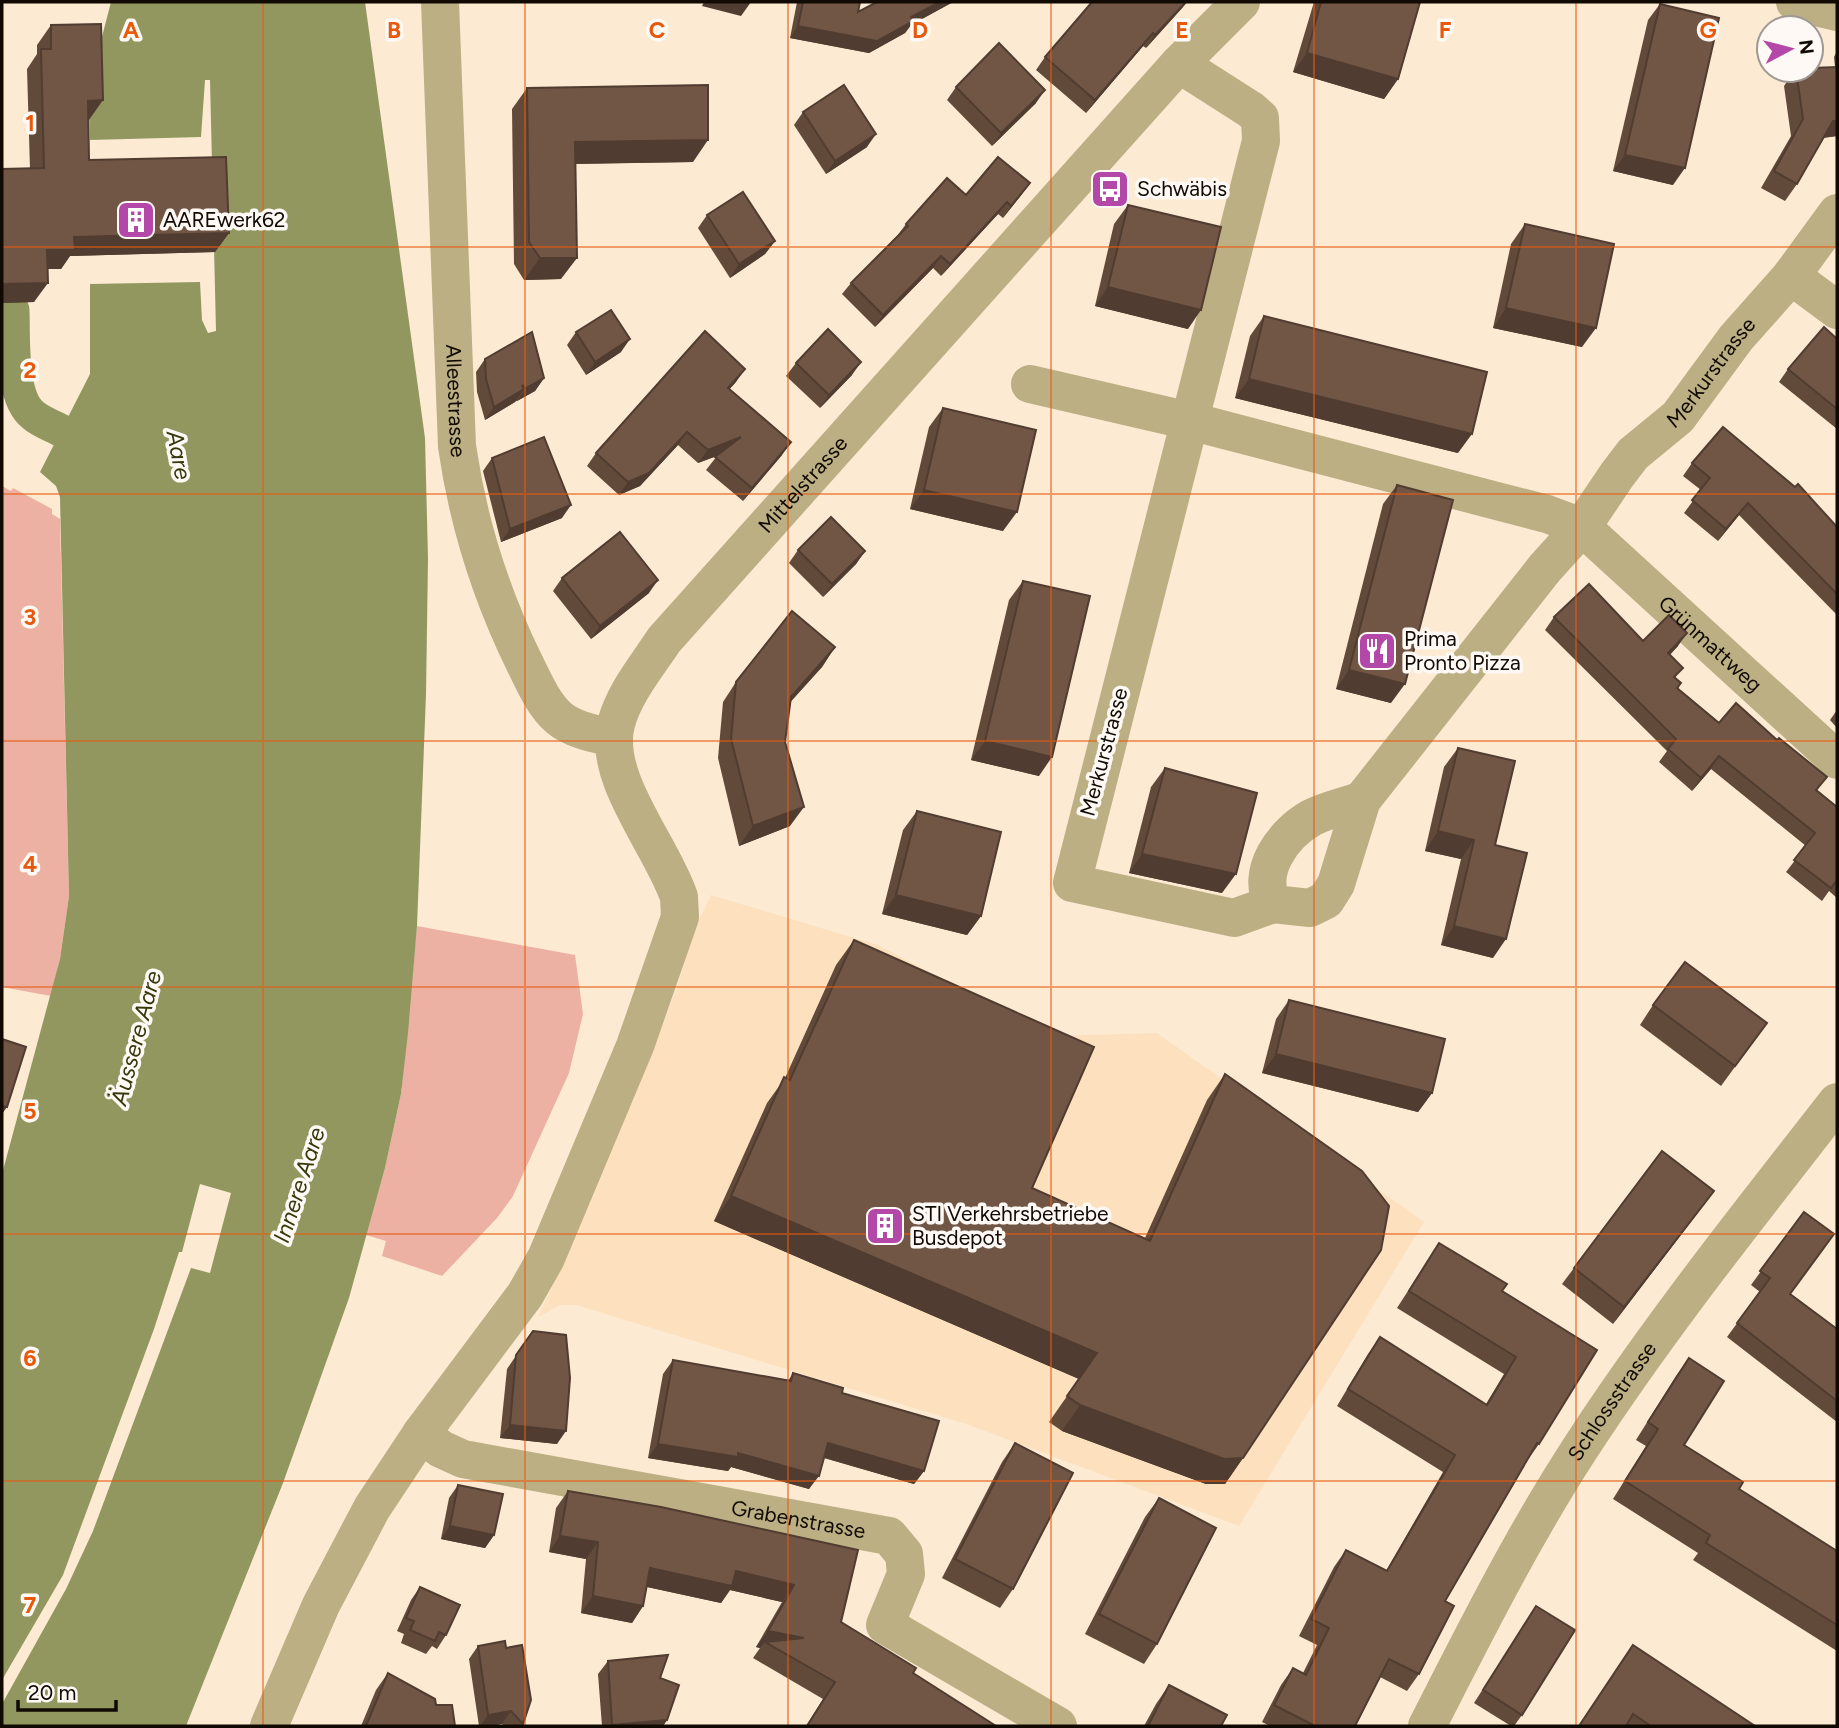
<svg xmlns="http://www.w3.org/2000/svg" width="1839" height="1728" font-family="Figtree,sans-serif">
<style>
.built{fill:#fde1be}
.green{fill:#edb1a3}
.water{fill:#929760}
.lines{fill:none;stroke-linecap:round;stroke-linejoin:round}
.canal{stroke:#929760;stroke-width:33}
.street{stroke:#bcaf83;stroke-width:38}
.wall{fill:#624a3b}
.shaded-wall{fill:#503c30}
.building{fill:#725645;stroke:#503c30;stroke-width:2}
.grid{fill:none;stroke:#e8590c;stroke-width:2;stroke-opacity:0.55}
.labels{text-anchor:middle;stroke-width:7;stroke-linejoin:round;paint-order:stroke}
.poi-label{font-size:21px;fill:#110a03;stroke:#fef9f4;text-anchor:start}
.street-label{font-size:21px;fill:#110a03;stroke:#fef9f4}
.water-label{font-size:23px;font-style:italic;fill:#36390d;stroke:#fef9f4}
.grid-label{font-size:23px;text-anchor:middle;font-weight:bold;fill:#e8590c;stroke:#fef9f4;stroke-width:7;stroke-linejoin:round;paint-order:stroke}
</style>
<rect width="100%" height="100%" fill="#fcead3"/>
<path class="built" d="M711 895 878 945 1049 1036 1157 1033 1424 1222 1239 1526 966 1424 576 1305H560L538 1317 574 1238 664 1021 679 982 693 932Z"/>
<g class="green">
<path d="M2 486 11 491 13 488 52 509V514L60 519 69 896 60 959 51 996 2 987Z"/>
<path d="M417 926 575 955 583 1014 569 1073 513 1196 497 1218 442 1276 382 1256 386 1241 366 1235 385 1168 401 1094Z"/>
</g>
<path class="water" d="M111 2H365L425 438 428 559 426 694 417 926 408 1033 401 1094 385 1168 349 1298 283 1483 186 1726H2V1704L66 1589 93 1531 191 1268 210 1273 231 1193 200 1184 182 1252H179L154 1329 63 1575 2 1680V1174L60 959 69 896 60 497 56 486 40 472 90 374V284L200 282 202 320 208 333 216 331 210 80H205L201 137 90 140 89 87Z"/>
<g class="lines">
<path class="canal" d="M13 310C14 337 10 397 33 415 41 422 53 426 62 431"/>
<g class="street">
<path id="s1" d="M440 2 457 446C468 523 491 595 525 664 534 682 543 704 559 718 573 730 596 734 613 738"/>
<path d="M1795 2 1837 12"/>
<path d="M1179 64 1251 110 1260 118 1261 141 1072 883 1234 918 1273 904"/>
<path d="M1791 276 1837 310"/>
<path id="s2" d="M1030 384 1190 421 1547 514 1582 527 1837 760"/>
<path id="s3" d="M1362 800C1346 806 1326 810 1311 818 1283 834 1255 872 1273 904L1310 908 1326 900 1336 884 1362 800 1545 568 1582 527 1617 475 1633 454 1678 417 1736 338 1791 276 1837 213"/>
<path id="s4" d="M421 1434 441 1449 463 1459 889 1536 904 1554 906 1574 885 1625 1058 1726"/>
<path id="s5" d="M269 1726 321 1605 372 1508 421 1434 525 1295 546 1258 635 1046 680 917 679 897C662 846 602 778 616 724 624 693 647 666 664 640L1179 64 1241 2"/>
<path id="s6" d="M1427 1726C1475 1632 1523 1536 1581 1447 1659 1327 1749 1215 1837 1102"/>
</g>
</g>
<g class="wall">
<path d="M797 2H860L858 12 877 2H953L911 25 905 33 869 53 790 38Z"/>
<path d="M1314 2H1420L1398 79 1384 99 1293 72Z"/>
<path d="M1660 4 1673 185 1613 171 1648 20Z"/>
<path d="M1183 7 1146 48 1143 46 1086 113 1036 70 1045 57Z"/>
<path d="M51 25 89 120H88L89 160 229 233 215 252 70 256 61 269H47L34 302 2 303V169H30L27 69 37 54V45Z"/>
<path d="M1837 51V136L1823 138 1797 184 1785 201 1761 188 1791 136 1784 86 1795 70H1811L1835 67 1834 57Z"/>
<path d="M956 87 1036 103 992 146 947 100Z"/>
<path d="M527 88 693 162 576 164 561 279 524 280 514 264 512 109Z"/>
<path d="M803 112 867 147 826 174 794 125Z"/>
<path d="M1022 194 1003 218 998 214 941 276 933 268 875 327 842 294 851 283 897 236 906 224 966 195Z"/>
<path d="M1128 205 1188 329 1095 306 1114 224Z"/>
<path d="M707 215 775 241 765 254 730 278 698 228Z"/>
<path d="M1525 224 1582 347 1493 328 1511 244Z"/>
<path d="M1264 316 1458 453 1235 398 1250 336Z"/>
<path d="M576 332 621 352 586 375 567 345Z"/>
<path d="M1837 339V429L1779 382 1788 369Z"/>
<path d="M485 359 544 378 535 391 517 401H516L515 402 485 420 477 392 476 372Z"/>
<path d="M796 363 852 375 820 408 786 376Z"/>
<path d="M736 382 729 389 782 455 743 501 706 470 717 456 698 463 678 445 640 486 619 495 587 466 596 453Z"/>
<path d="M943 408 1003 531 910 509 929 427Z"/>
<path d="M492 458 562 518 501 542 483 471Z"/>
<path d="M1692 463 1837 527V615L1739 515 1718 541 1684 513 1701 490 1683 476Z"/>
<path d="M1397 485 1391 703 1336 689 1383 504Z"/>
<path d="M798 550 865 551 856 564 823 597 789 563Z"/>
<path d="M562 578 649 593 591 639 553 591Z"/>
<path d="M1023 581 1039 776 971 760 1009 600Z"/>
<path d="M1554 617 1643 641 1678 646 1670 655 1676 678 1681 683 1678 689 1719 723 1817 790 1837 807V898L1829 891 1822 901 1786 872 1806 846 1711 769 1692 791 1659 762 1667 751 1545 630Z"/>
<path d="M835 647 822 667 790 702 785 742 790 826 739 846 718 758 723 702 736 682Z"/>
<path d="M1837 710V728L1830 720Z"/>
<path d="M1458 748 1495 845 1493 958 1441 945 1461 859 1425 851 1444 767Z"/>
<path d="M1165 768 1222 893 1129 873 1151 787Z"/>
<path d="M917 811 981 916 967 935 882 914 903 830Z"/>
<path d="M854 940 1032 1188 1145 1238 1207 1100 1225 1074 1243 1458 1225 1484H1206L1062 1431 1049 1422 1079 1379 714 1221 767 1103 785 1078 836 965Z"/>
<path d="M1289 1000 1432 1093 1418 1112 1262 1073 1276 1019Z"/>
<path d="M1653 1005 1767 1023 1721 1086 1640 1025Z"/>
<path d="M1702 1207 1613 1324 1562 1284 1574 1268Z"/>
<path d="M1804 1212 1791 1294 1837 1329V1422L1727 1337 1760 1292 1751 1285Z"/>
<path d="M1439 1243 1502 1291 1539 1444 1527 1461 1445 1601 1419 1674 1407 1691 1380 1677 1355 1726H1270L1262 1722 1281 1685 1293 1668 1303 1673 1317 1645 1299 1636 1334 1567 1346 1550 1386 1571 1443 1472 1337 1406 1368 1354 1380 1337 1486 1404 1504 1374 1397 1308Z"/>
<path d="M533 1331 557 1444 500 1438 507 1369Z"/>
<path d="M1689 1358 1684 1445 1739 1489 1837 1551V1651L1693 1560 1698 1553 1613 1499 1646 1446 1636 1440 1676 1376Z"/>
<path d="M673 1360 788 1381 793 1373 842 1393 924 1471 914 1484 824 1458 809 1489 731 1467 728 1471 648 1458 663 1374Z"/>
<path d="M1015 1443 1013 1589 1000 1608 942 1578 1002 1462Z"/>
<path d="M458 1485 494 1535 485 1548 441 1539 449 1498Z"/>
<path d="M568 1491 858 1550 841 1622 913 1673 996 1726H806L823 1699 753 1658 760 1648 756 1647 782 1602 730 1590 721 1603 647 1587 643 1606 632 1623 581 1613 586 1559 549 1552 556 1508Z"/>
<path d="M1159 1498 1157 1644 1144 1664 1085 1634 1145 1517Z"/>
<path d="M420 1587 446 1635 437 1649 432 1646 426 1654 401 1643 404 1634 397 1631 411 1600Z"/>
<path d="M1536 1606 1522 1715 1514 1726H1511L1474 1703Z"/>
<path d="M478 1646 506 1648 523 1724 522 1726H504L502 1724 490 1726H479L469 1659Z"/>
<path d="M1625 1657 1755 1726H1579Z"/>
<path d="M608 1661 660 1678 667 1720 663 1726H602L598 1674Z"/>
<path d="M388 1673 436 1705 455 1726H361L376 1690Z"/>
<path d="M1169 1685 1221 1726H1144L1156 1704Z"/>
</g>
<g class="shaded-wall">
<path d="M704 2H751L741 16 702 6Z"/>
<path d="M940 2H953L911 25 905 33 869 53 790 38 798 26 911 17Z"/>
<path d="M1186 2H1187L1183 7 1146 48 1155 35Z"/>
<path d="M1153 33 1143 46 1086 113 1095 100Z"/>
<path d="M1307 53 1398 79 1384 99 1293 72Z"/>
<path d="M1045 90 1036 103 992 146 1001 133Z"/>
<path d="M103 100 89 120H74L88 101Z"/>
<path d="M1833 121H1837V136L1821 138Z"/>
<path d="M876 134 867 147 826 174 835 161Z"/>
<path d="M708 140 693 162 560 164 575 142Z"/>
<path d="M1625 155 1685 168 1673 185 1613 171Z"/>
<path d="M1030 183 1022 194 1003 218 1011 206Z"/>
<path d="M1007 202 998 214 941 276 950 264Z"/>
<path d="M229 233 215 252 70 256 61 269H33L47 250 74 237Z"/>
<path d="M775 241 765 254 730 278 739 264Z"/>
<path d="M941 256 933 268 875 327 883 315Z"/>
<path d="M540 258H577L561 279 524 280Z"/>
<path d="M48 283 34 302 2 303V284Z"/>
<path d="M1108 287 1201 310 1188 329 1095 306Z"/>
<path d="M1506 308 1596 328 1582 347 1493 328Z"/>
<path d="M630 339 621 352 586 375 595 362Z"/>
<path d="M861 362 852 375 820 408 829 395Z"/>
<path d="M745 369 736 382 719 401 728 388Z"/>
<path d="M544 378 535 391 517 401 526 388Z"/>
<path d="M1249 379 1472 434 1458 453 1235 398Z"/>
<path d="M524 389 515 402 485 420 494 407Z"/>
<path d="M687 432 678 445 640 486 619 495 628 482Z"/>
<path d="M741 437 732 450 698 463 708 450Z"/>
<path d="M791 442 782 455 743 501 752 488Z"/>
<path d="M924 490 1017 512 1003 531 910 509Z"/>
<path d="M1748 503 1739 515 1718 541 1726 529Z"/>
<path d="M571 505 562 518 501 542 510 529Z"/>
<path d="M865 551 856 564 823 597 832 584Z"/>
<path d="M658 580 649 593 591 639 600 626Z"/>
<path d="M1687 633 1678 646 1659 665 1668 653Z"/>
<path d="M835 647 822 667 777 717 791 697Z"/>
<path d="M1349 670 1405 684 1391 703 1336 689Z"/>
<path d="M985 741 1052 757 1039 776 971 760Z"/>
<path d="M1719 756 1711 769 1692 791 1701 778Z"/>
<path d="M804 807 790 826 739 846 753 826Z"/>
<path d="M1438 831 1474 840 1461 859 1425 851Z"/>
<path d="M1142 854 1236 874 1222 893 1129 873Z"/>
<path d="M896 895 981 916 967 935 882 914Z"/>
<path d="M1454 926 1506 939 1493 958 1441 945Z"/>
<path d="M1276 1054 1432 1093 1418 1112 1262 1073Z"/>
<path d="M2 1106 7 1107 2 1114Z"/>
<path d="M1714 1191 1702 1207 1613 1324 1624 1307Z"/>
<path d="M731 1196 1097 1353 1079 1379 714 1221Z"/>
<path d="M1080 1405 1243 1458 1225 1484H1206L1062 1431Z"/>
<path d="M510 1425 566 1431 557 1444 500 1438Z"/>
<path d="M828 1443 924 1471 914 1484 818 1456Z"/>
<path d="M658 1444 738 1453 819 1476 809 1489 731 1467 728 1471 648 1458Z"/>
<path d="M450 1526 494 1535 485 1548 441 1539Z"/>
<path d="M560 1536 598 1542 586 1559 549 1552Z"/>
<path d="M650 1568 736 1571 794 1585 782 1602 730 1590 721 1603 638 1585Z"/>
<path d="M593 1596 643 1606 632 1623 581 1613Z"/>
<path d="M768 1631 804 1638 765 1642 760 1648 756 1647Z"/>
<path d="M511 1711 502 1724 490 1726H480L488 1715Z"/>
<path d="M667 1720 663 1726H612V1725Z"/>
</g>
<g class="building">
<path d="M803 2H860L858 12 877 2H940L911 17 913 21 877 41 798 26Z"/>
<path d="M1092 2H1186L1155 35 1153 33 1095 100 1045 57Z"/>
<path d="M1321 2H1420L1398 79 1307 53Z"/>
<path d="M1660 4 1719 18 1685 168 1625 155Z"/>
<path d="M101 24 103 100 88 101 89 160 226 157 229 233 74 237 75 250H47L48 283 2 284V169L44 168 41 49H51V25Z"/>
<path d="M999 43 1045 90 1001 133 956 87Z"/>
<path d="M1837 67V121H1833L1797 184 1774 171 1803 119 1796 70H1811V68Z"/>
<path d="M708 85V140L575 142 577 258H540L529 242 527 88Z"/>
<path d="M844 85 876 134 835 161 803 112Z"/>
<path d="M998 157 1030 183 1011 206 1007 202 950 264 941 256 883 315 851 283 908 226 906 224 947 178 966 195Z"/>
<path d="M743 192 775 241 739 264 707 215Z"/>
<path d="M1128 205 1221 227 1201 310 1108 287Z"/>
<path d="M1525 224 1614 244 1596 328 1506 308Z"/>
<path d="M611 310 630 339 595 362 576 332Z"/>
<path d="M1264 316 1487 372 1472 434 1249 379Z"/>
<path d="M1824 327 1837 339V409L1788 369Z"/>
<path d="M828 329 861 362 829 395 796 363Z"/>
<path d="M705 331 745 369 728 388 791 442 752 488 715 457 741 437 708 450 687 432 649 473 628 482 596 453Z"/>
<path d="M532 332 544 378 526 388 522 385 524 389 494 407 486 379 485 359Z"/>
<path d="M943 408 1036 430 1017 512 924 490Z"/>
<path d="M1723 427 1795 487 1798 484 1837 527V594L1748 503 1726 529 1692 500 1710 478 1692 463Z"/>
<path d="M544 437 571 505 510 529 492 458Z"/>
<path d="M1397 485 1453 500 1405 684 1349 670Z"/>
<path d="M831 517 865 551 832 584 798 550Z"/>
<path d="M620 532 658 580 600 626 562 578Z"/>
<path d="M1023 581 1090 596 1052 757 985 741Z"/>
<path d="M1589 584 1643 641 1669 615 1687 633 1668 653 1683 668 1674 677 1681 683 1677 688 1719 723 1736 703 1777 740 1779 738 1827 777 1816 790 1837 807V880L1831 888 1794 860 1815 833 1719 756 1701 778 1668 749 1676 739 1554 617Z"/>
<path d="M792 611 835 647 791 697 785 742 804 807 753 826 731 739 736 682Z"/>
<path d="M1458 748 1515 761 1495 845 1527 853 1506 939 1454 926 1474 840 1438 831Z"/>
<path d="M1165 768 1257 793 1236 874 1142 854Z"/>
<path d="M917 811 1001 832 981 916 896 895Z"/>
<path d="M854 940 1094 1047 1032 1188 1150 1241 1225 1074 1362 1171 1389 1206 1381 1250 1243 1458 1224 1459 1080 1405 1067 1396 1097 1353 731 1196 784 1077 790 1080Z"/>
<path d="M1685 962 1767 1023 1735 1066 1653 1005Z"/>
<path d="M1289 1000 1445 1039 1432 1093 1276 1054Z"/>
<path d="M2 1039 26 1047 7 1107 2 1106Z"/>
<path d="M1662 1151 1714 1191 1624 1307 1574 1268Z"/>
<path d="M1804 1212 1834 1234 1790 1294 1837 1329V1401L1737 1323 1770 1278 1760 1271Z"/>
<path d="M1439 1243 1507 1284 1502 1291 1597 1350 1539 1444 1537 1443 1445 1601 1454 1606 1419 1674 1389 1659 1355 1726H1315L1274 1705 1293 1668 1306 1675 1329 1628 1311 1619 1346 1550 1387 1571 1455 1455 1348 1389 1380 1337 1487 1405 1516 1357 1409 1291Z"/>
<path d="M533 1331 566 1335 570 1378 566 1431 510 1425 516 1355Z"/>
<path d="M1689 1358 1724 1381 1684 1445 1743 1482 1739 1489 1837 1551V1625L1706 1543 1710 1535 1625 1481 1658 1429 1648 1422Z"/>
<path d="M673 1360 791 1381 793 1373 843 1388 842 1393 939 1421 924 1471 828 1443 819 1476 738 1453V1457L658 1444Z"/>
<path d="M1015 1443 1073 1473 1013 1589 955 1559Z"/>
<path d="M458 1485 503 1494 494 1535 450 1526Z"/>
<path d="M568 1491 661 1507 858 1550 841 1622 916 1668 913 1673 996 1726H807L835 1682 765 1642 804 1638 768 1631 794 1585 736 1571 732 1586 650 1568 643 1606 593 1596 598 1542 560 1536Z"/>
<path d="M1159 1498 1216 1528 1157 1644 1099 1614Z"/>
<path d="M420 1587 460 1605 446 1635 439 1632 435 1641 410 1630 414 1621 406 1618Z"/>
<path d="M1536 1606 1575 1630 1522 1715 1483 1690Z"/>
<path d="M505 1641 506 1648 522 1645 531 1700 523 1724 511 1711 488 1715 478 1646Z"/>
<path d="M1633 1645 1755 1726H1651L1633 1714 1626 1726H1579Z"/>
<path d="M668 1655 660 1678 679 1685 667 1720 612 1725 608 1661Z"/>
<path d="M388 1673 435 1699 436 1705H452L455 1726H366Z"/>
<path d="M1169 1685 1227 1715 1221 1726H1148Z"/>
</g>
<path class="grid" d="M263 2V1726M525 2V1726M788 2V1726M1051 2V1726M1314 2V1726M1576 2V1726M2 247H1837M2 494H1837M2 741H1837M2 987H1837M2 1234H1837M2 1481H1837"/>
<defs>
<symbol id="bus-square" viewBox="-11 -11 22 22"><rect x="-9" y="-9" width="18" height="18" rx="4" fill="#b448a8" stroke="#fef9f4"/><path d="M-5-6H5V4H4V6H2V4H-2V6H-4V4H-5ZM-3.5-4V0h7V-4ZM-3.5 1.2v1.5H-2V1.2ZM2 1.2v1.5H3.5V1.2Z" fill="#fff"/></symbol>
<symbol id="building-square" viewBox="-11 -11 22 22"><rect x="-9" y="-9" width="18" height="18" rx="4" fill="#b448a8" stroke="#fef9f4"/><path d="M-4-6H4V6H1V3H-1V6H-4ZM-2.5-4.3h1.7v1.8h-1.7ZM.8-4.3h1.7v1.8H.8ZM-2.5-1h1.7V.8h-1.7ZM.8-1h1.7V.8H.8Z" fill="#fff"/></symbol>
<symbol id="restaurant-square" viewBox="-11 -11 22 22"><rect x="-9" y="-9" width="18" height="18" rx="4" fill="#b448a8" stroke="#fef9f4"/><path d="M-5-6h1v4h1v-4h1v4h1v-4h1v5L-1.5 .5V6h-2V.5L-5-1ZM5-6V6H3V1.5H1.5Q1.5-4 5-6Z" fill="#fff"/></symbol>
</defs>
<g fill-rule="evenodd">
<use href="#bus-square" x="1088" y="167" width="44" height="44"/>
<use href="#building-square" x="114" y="198" width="44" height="44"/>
<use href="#restaurant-square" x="1355" y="629" width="44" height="44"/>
<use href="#building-square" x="863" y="1204" width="44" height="44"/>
</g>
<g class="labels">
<g class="poi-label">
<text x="1137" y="196">Schwäbis</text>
<text x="163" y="227">AAREwerk62</text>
<text x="1404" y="646">Prima<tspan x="1404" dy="24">Pronto Pizza</tspan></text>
<text x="912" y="1221">STI Verkehrsbetriebe<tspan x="912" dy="24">Busdepot</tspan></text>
</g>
<g class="street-label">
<text dy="7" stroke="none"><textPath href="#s3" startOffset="873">Merkurstrasse</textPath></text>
<text dy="7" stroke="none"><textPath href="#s1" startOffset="399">Alleestrasse</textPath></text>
<text dy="7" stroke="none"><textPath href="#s5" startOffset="1426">Mittelstrasse</textPath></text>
<text dy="7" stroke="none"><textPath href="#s2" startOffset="744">Grünmattweg</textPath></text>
<text transform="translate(1104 752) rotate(-75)" y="7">Merkurstrasse</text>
<text dy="7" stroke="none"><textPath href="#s6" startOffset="374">Schlossstrasse</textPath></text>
<text dy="7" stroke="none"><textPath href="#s4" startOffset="390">Grabenstrasse</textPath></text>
</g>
<g class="water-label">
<text transform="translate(179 455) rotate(79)" y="8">Aare</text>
<text transform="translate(136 1038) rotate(-75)" y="8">Äussere Aare</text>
<text transform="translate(299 1185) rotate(-72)" y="8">Innere Aare</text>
</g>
</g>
<g class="grid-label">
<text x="131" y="38">A</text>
<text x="394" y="38">B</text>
<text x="657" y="38">C</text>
<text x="920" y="38">D</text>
<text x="1182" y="38">E</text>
<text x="1445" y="38">F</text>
<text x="1708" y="38">G</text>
<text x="30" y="131">1</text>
<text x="30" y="378">2</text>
<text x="30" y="625">3</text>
<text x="30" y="872">4</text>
<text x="30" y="1119">5</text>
<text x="30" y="1366">6</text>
<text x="30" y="1613">7</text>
</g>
<rect width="1839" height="1728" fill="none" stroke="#110a03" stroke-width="7"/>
<g transform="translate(1790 49) rotate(83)"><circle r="33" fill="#fef9f4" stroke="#9f9994" stroke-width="2"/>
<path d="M0-5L12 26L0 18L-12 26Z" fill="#b448a8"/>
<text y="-10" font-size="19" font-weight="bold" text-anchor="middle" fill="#110a03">N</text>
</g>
<path d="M18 1700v10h98v-10" fill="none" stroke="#110a03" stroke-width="3.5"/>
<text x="28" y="1700" font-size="21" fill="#110a03" stroke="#fef9f4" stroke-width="5" paint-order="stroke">20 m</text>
</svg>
